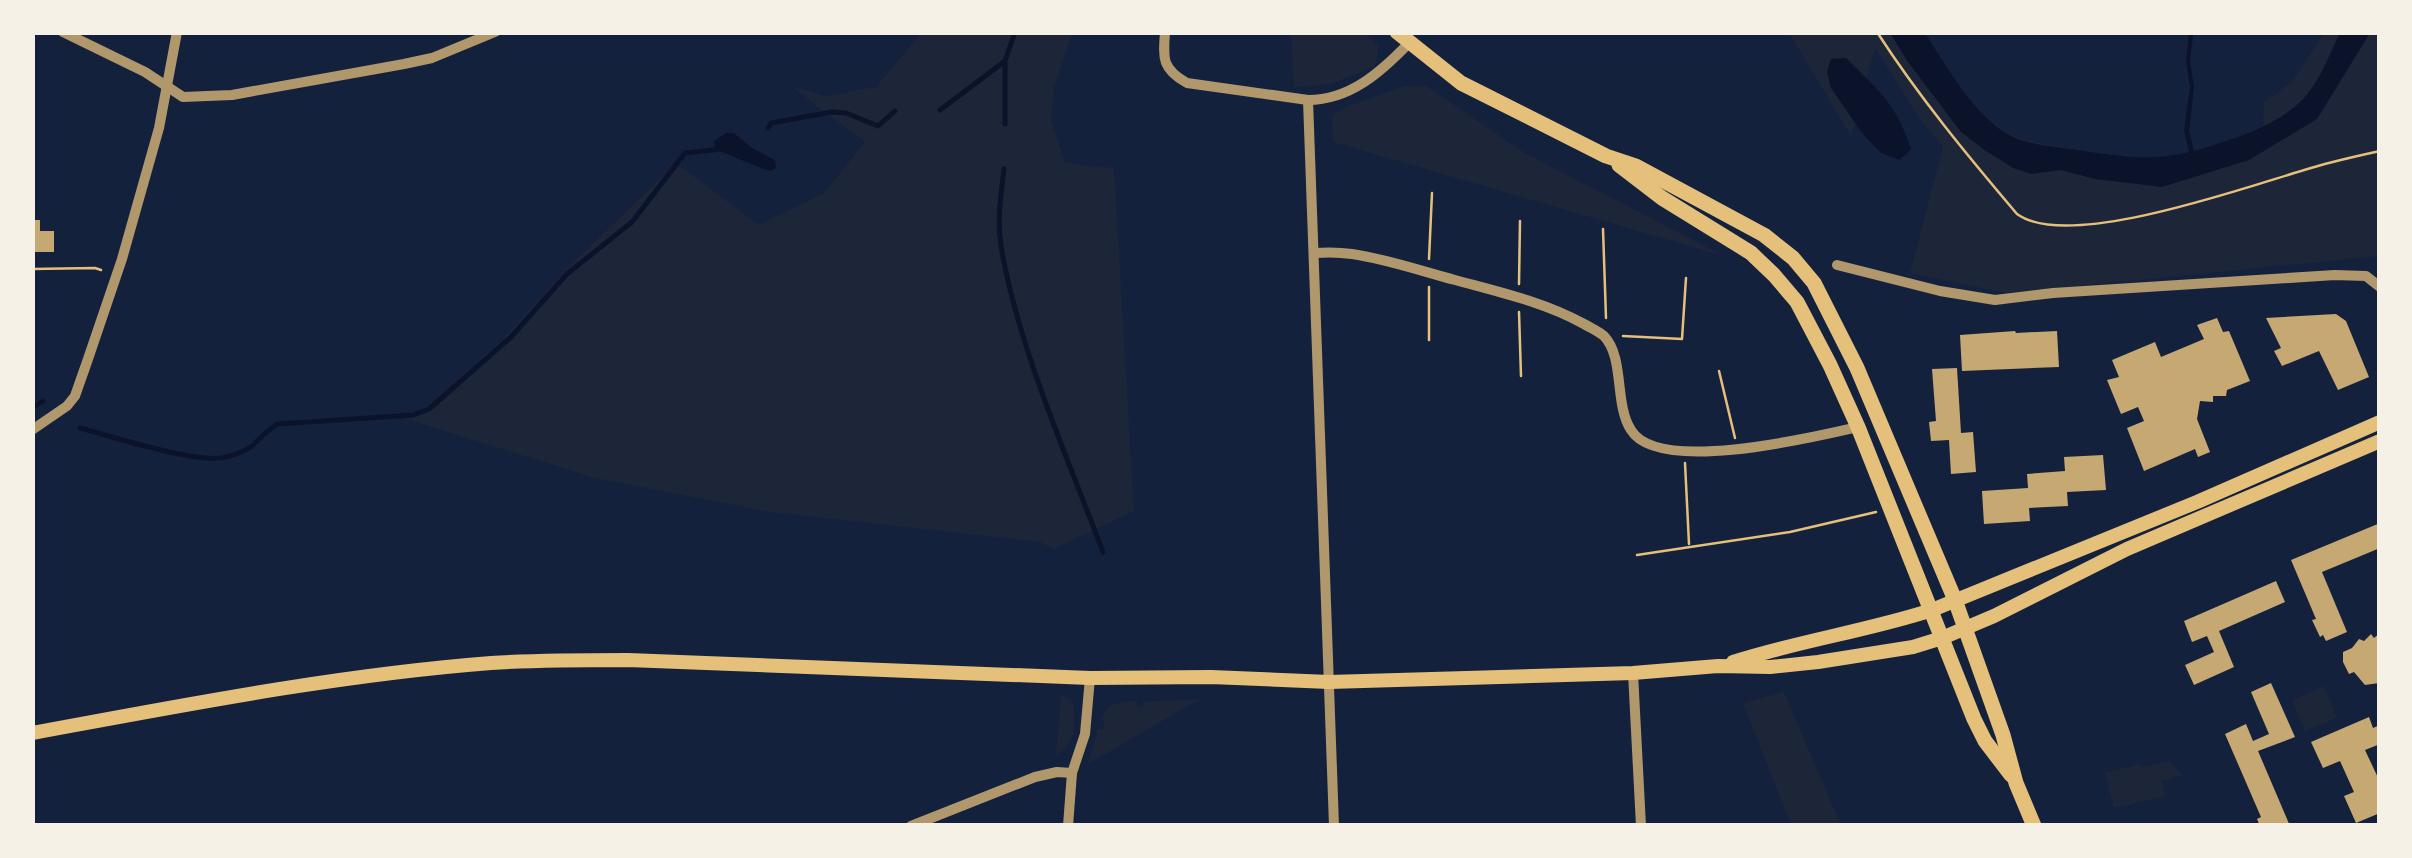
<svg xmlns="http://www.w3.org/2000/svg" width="2412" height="858" font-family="'Nunito Sans',sans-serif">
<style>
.green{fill:#1d2539}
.water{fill:#0b132b}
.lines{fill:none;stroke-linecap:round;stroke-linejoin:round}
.stream{stroke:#0b132b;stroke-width:5}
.building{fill:#c6a872}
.path{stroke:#e5c07b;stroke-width:2.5}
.minor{stroke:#b1986c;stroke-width:10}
.secondary{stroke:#e5c07b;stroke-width:14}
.primary{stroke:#e5c07b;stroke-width:15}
</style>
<rect width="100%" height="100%" fill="#14213d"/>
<g class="green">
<path d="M921 33H1072L1054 87 1051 120 1065 163 1114 168 1134 511 1054 549 1040 542 770 512 595 478 391 414 415 412 426 408 504 338 565 271 676 163 759 225 824 193 865 142 791 86 825 96 876 87Z"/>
<path d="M1291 33H1364L1379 46 1375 67 1330 84 1294 87Z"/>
<path d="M1789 33H1925C1946 65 1965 100 1995 124 2017 142 2041 144 2068 148 2093 152 2119 159 2145 159 2185 160 2227 141 2263 126L2264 102 2292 82 2324 33H2379V256L2006 293 1910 273 1943 147 1918 116 1875 48 1851 136Z"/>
<path d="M1404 86H1426L1525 153 1724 256 1333 142 1332 116 1344 108Z"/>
<path d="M2324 686 2337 718 2305 731 2292 700Z"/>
<path d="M1784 692 1841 825H1791L1743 703Z"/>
<path d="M1061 696 1072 700C1077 720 1076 744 1056 755Z"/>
<path d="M1198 700 1088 764 1098 729H1103L1105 721 1101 719C1107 703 1121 701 1137 701V707H1144L1145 701Z"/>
<path d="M2171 761 2172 765 2183 775 2162 781 2165 796 2114 808 2105 773 2140 764 2142 767Z"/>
</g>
<g class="water">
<path d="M1890 33H1925C1948 68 1979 126 2021 140 2042 147 2068 148 2090 152 2128 157 2151 161 2189 152L2184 130 2190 87 2186 61 2189 33H2192L2193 36 2190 61 2194 87 2189 131 2194 151C2228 141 2275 127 2301 101 2319 84 2329 55 2340 33H2370L2317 119 2249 160 2162 187 2095 179 2061 170 2031 174 2013 168 1983 149 1961 132 1908 62Z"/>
<path d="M1846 58C1879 91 1896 103 1911 149L1900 160 1881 153 1862 133 1831 88 1827 72 1831 59Z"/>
<path d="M726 133H734L752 148 775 160 776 168 771 171 763 169 715 149 714 141Z"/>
</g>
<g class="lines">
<g class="stream">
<path d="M1005 62V124"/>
<path d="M940 110 1005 61 1015 32"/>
<path d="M768 128 771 123 832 112 846 113 878 126 895 111"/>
<path d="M1004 169C1001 194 997 221 1001 246 1018 347 1067 456 1103 552"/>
<path d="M32 408 43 401"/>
<path d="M80 428C110 436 200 465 226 457 235 455 248 450 254 444 263 436 267 430 278 424L413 415 429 409 511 337 567 274 632 222 685 153 722 149"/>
</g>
</g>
<g class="building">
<path d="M32 220H40V231H54V252H32Z"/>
<path d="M2336 314 2346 321 2369 377 2338 390 2319 351 2282 366 2274 351 2281 348 2266 318Z"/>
<path d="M2217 318 2223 332 2229 331 2250 381 2227 390 2226 396H2213V402L2200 401 2197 419 2210 452 2198 457 2195 449 2144 471 2127 428 2144 421 2138 407 2121 414 2107 380 2119 377 2112 360 2155 342 2161 357 2204 339 2197 325Z"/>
<path d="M2015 331 2016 333 2057 331 2059 367 1962 371 1960 335Z"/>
<path d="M1957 368 1961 433 1973 432 1976 472 1951 474 1949 440 1931 441 1929 422 1936 421 1932 369Z"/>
<path d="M2103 455 2106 490 2067 492 2068 506 2029 508 2030 521 1984 524 1982 491 2028 488 2027 474 2065 471 2064 457Z"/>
<path d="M2380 523V548L2322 572 2347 632 2326 641 2323 635 2320 637 2312 620 2316 619 2291 560Z"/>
<path d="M2276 581 2285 602 2219 631 2234 667 2194 685 2185 665 2214 652 2207 636 2192 642 2184 621Z"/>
<path d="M2380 633 2379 683 2365 685 2354 672 2349 674 2343 662V652L2352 648 2359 639 2364 641 2371 634 2374 638Z"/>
<path d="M2271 683 2295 737 2258 751 2290 826H2260L2257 819 2261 817 2225 734 2246 724 2253 741 2269 734 2251 692Z"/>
<path d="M2369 717 2373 728 2380 725V744L2365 750 2380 782V813L2356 823 2344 796 2354 792 2340 761 2323 768 2311 742Z"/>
</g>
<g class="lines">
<g class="path">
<path d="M1877 32C1919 97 1967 155 2017 214 2069 252 2251 185 2311 168 2334 161 2357 156 2380 151"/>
<path d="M1603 229 1606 318"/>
<path d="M1429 259 1432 193"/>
<path d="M32 269 95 268 101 270"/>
<path d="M1519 284 1520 221"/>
<path d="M1519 312 1521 376"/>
<path d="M1623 336 1682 339 1686 278"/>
<path d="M1429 340V287"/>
<path d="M1719 371 1735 438"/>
<path d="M1685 463 1689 544"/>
<path d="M1637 555 1790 532 1876 512"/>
</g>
<g class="minor">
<path d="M63 32 145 72 183 97 232 95 404 64 432 58 495 32"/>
<path d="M1165 32C1163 59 1162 69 1187 83L1308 100 1334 826"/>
<path d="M1308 100C1350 100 1381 72 1409 43"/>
<path d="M1314 253C1327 252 1339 252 1352 254 1387 259 1421 271 1455 280 1499 292 1544 302 1584 324 1591 328 1598 331 1604 336 1625 358 1614 404 1631 430 1658 475 1814 437 1858 427"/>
<path d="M1837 265 1940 291 1995 300 2053 293 2335 275 2366 276 2380 287"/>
<path d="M32 430 67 406 75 396 88 359 122 259 159 128 177 32"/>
<path d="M1633 673 1641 826"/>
<path d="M911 826 1035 777 1057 772 1072 773"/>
<path d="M1068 826 1072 773 1085 734 1090 678"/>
</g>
<g class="secondary">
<path d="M1733 662C1798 641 1867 631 1932 610L2197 502 2380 422"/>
<path d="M32 733C184 705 337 675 491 663 536 660 582 660 628 660L1090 678 1211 677 1329 682 1633 673 1718 666 1770 667 1818 662 1913 647 1942 638 1994 616 2127 549 2380 441"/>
</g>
<g class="primary">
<path d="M1397 32 1461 83 1606 156 1636 166 1764 235 1793 258 1814 283 1857 368 1955 600 2003 735 2016 783 2034 826"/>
<path d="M1619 165 1662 198 1751 253 1774 275 1797 302 1830 365 1858 427 1974 719 1985 741 2011 775"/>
</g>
</g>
<rect width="2412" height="858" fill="none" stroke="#f6f1e7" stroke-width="70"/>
</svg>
